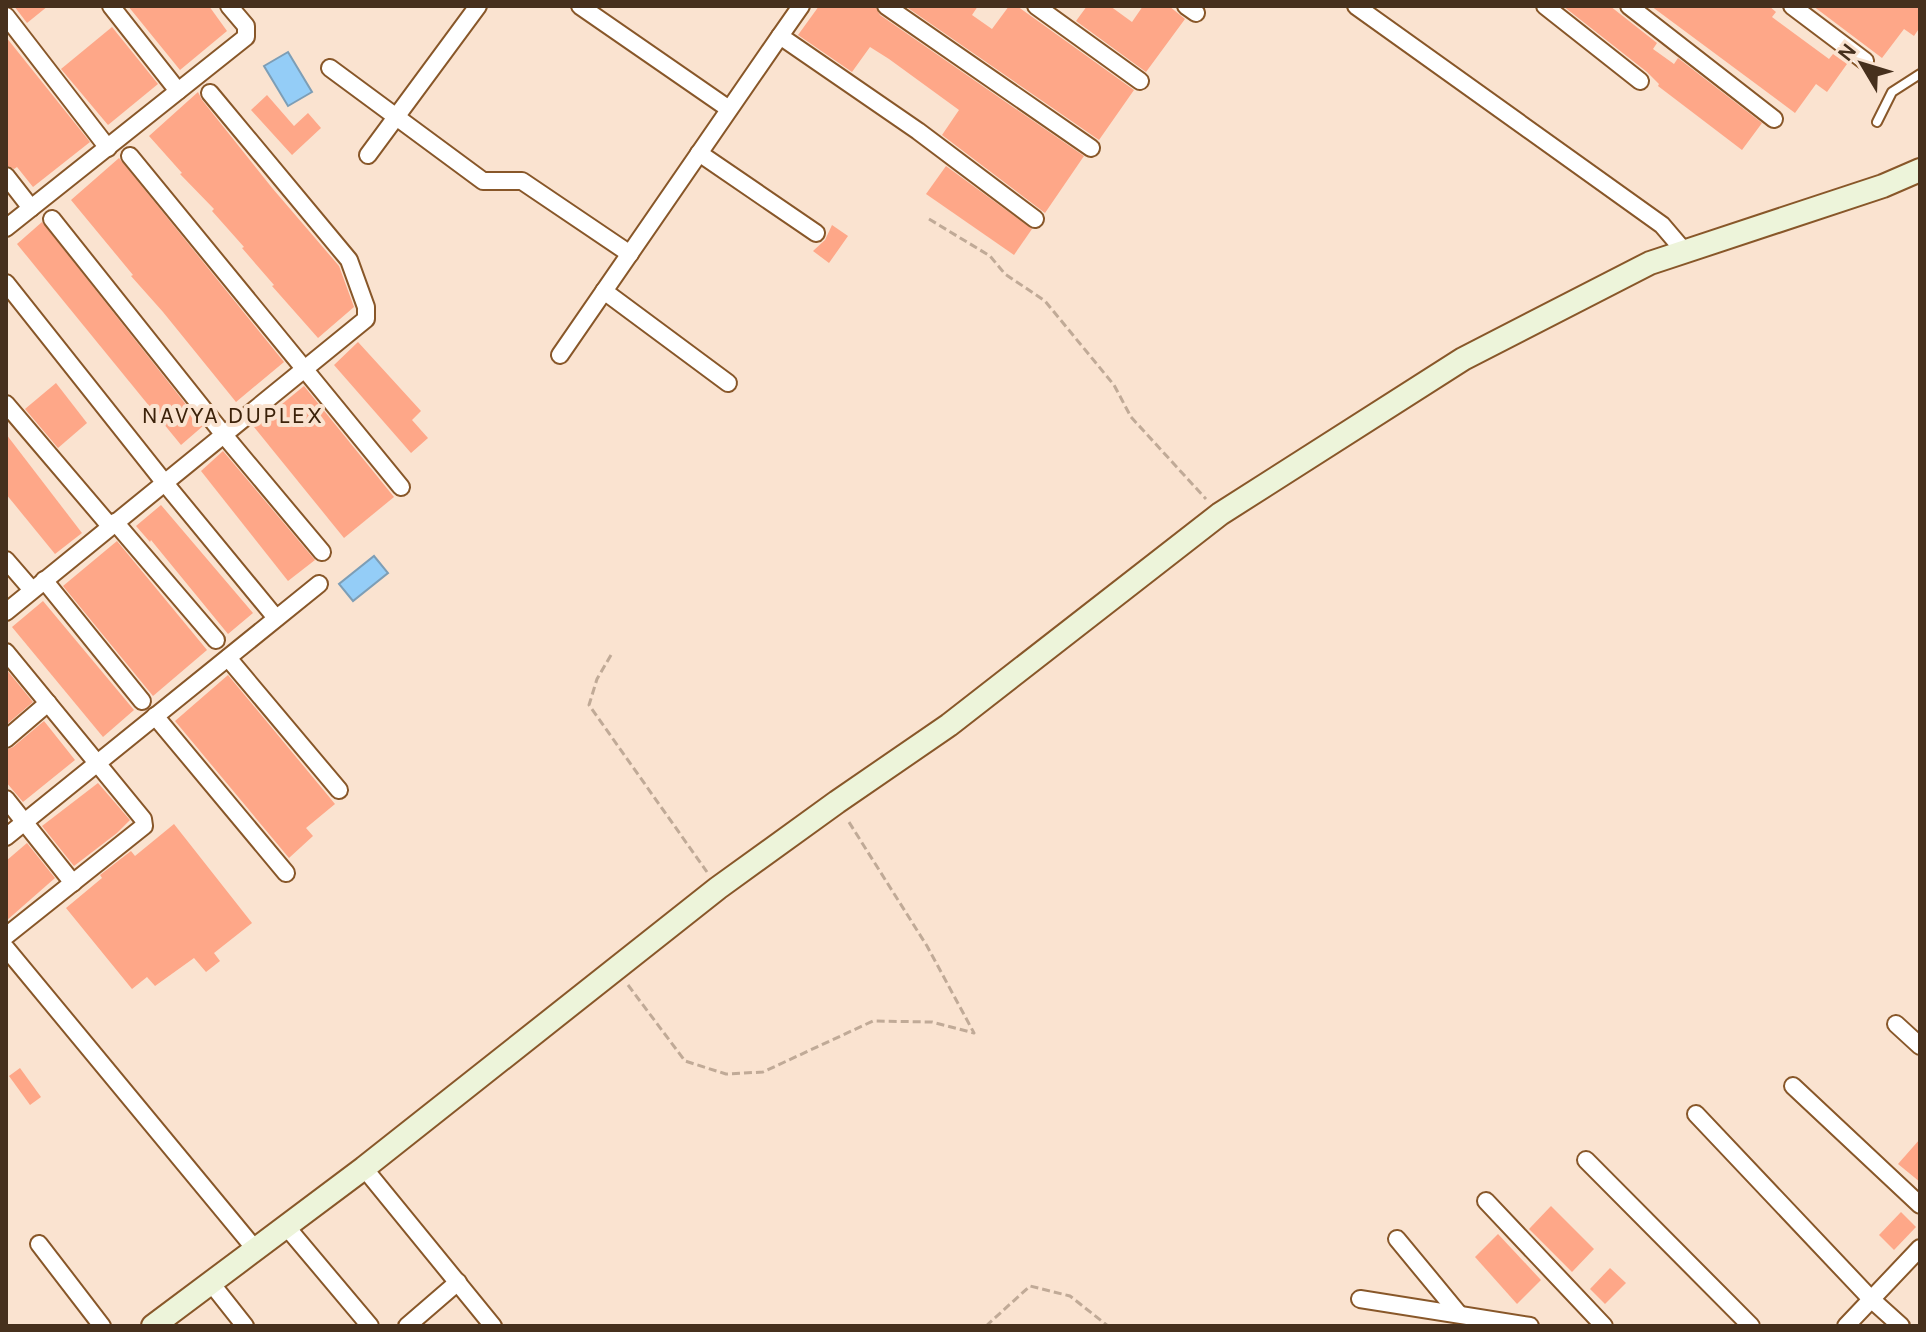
<svg xmlns="http://www.w3.org/2000/svg" width="1926" height="1332" font-family="Karla,sans-serif">
<style>
.water{fill:#94cdf7;stroke:#7d9eb6;stroke-width:2}
.building{fill:#fea788}
.lines{fill:none;stroke-linecap:round;stroke-linejoin:round}
.lane-casing{stroke:#885729;stroke-width:12}
.street-casing{stroke:#885729;stroke-width:20}
.secondary-casing{stroke:#885729;stroke-width:26}
.path{stroke:#c0aa97;stroke-width:3;stroke-dasharray:8 4;stroke-linecap:butt}
.lane{stroke:#fff;stroke-width:8}
.street{stroke:#fff;stroke-width:16}
.secondary{stroke:#edf4da;stroke-width:22}
.labels{text-anchor:middle;stroke-width:8;stroke-linejoin:round;paint-order:stroke}
.neighbourhood-label{font-size:24px;letter-spacing:2px;fill:#3c220a;stroke:#fae3d0}
</style>
<rect width="100%" height="100%" fill="#fae3d0"/>
<g class="water">
<path d="M288 52 312 92 288 106 264 66Z"/>
<path d="M374 556 388 573 353 601 339 584Z"/>
</g>
<g class="building">
<path d="M14 6H48L27 23Z"/>
<path d="M128 6H209L227 31 180 70Z"/>
<path d="M819 6H875L880 15 1084 156 1045 213 942 135 959 110 889 59 870 47 852 72 798 35Z"/>
<path d="M905 6H978L972 15 992 29 1009 6H1017L1134 90 1099 140Z"/>
<path d="M1087 6H1110L1132 22 1143 6H1169L1185 19 1146 72 1076 21Z"/>
<path d="M1563 6H1610L1657 43 1653 49 1674 64 1678 58 1762 123 1742 150 1658 86 1659 84 1647 72Z"/>
<path d="M1651 6H1769L1776 12 1772 17 1829 59 1833 54 1847 64 1827 92 1816 84 1795 113Z"/>
<path d="M1813 6H1920V27L1914 36 1904 29 1882 58Z"/>
<path d="M112 27 158 84 108 125 61 69Z"/>
<path d="M6 37 90 142 33 187 17 167 14 169 6 165Z"/>
<path d="M198 92 202 100 273 189 339 266 354 307 318 338 272 286 274 285 242 248 244 247 212 211 214 209 180 174 182 173 149 136Z"/>
<path d="M267 95 294 126 308 113 321 128 292 155 251 110Z"/>
<path d="M119 158 284 362 236 402 163 312 131 276 133 275 71 200Z"/>
<path d="M946 166 1032 229 1014 255 926 194Z"/>
<path d="M42 222 203 426 181 445 17 244Z"/>
<path d="M832 225 848 236 829 263 813 251 825 240Z"/>
<path d="M358 342 421 411 412 420 428 438 411 453 334 365Z"/>
<path d="M56 383 87 423 58 448 25 409Z"/>
<path d="M304 386 394 497 344 538 254 427Z"/>
<path d="M6 434 82 533 55 554 6 494Z"/>
<path d="M223 451 315 560 288 581 201 471Z"/>
<path d="M161 505 253 613 228 634 151 540 150 542 136 526Z"/>
<path d="M117 541 207 650 153 696 63 586Z"/>
<path d="M43 601 134 710 103 737 12 627Z"/>
<path d="M6 669 33 702 6 725Z"/>
<path d="M228 675 335 804 306 828 313 836 289 858 175 721Z"/>
<path d="M44 721 75 760 23 802 6 782V750L13 747Z"/>
<path d="M98 783 130 820 117 833 74 866 42 826Z"/>
<path d="M174 824 252 923 214 953 220 961 206 972 194 958 155 986 147 977 132 989 66 908 102 878 100 875 131 851 135 856Z"/>
<path d="M27 843 55 878 6 921V861Z"/>
<path d="M20 1068 41 1097 30 1105 9 1076Z"/>
<path d="M1920 1139V1182L1898 1164Z"/>
<path d="M1551 1206 1594 1249 1572 1272 1529 1229Z"/>
<path d="M1901 1212 1916 1227 1894 1250 1879 1235Z"/>
<path d="M1498 1234 1541 1280 1517 1304 1475 1257Z"/>
<path d="M1610 1268 1626 1283 1605 1304 1590 1289Z"/>
</g>
<g class="lines">
<defs>
<path id="lane" d="M1877 122 1892 92 1920 74"/>
<g id="street">
<path d="M111 6 178 91"/>
<path d="M580 6 729 109"/>
<path d="M801 6 780 36 918 131 1035 219"/>
<path d="M886 6 1091 148"/>
<path d="M1036 6 1140 81"/>
<path d="M1186 6 1196 13"/>
<path d="M1356 6 1662 225 1685 252"/>
<path d="M1545 6 1640 81"/>
<path d="M1629 6 1774 119"/>
<path d="M1792 6 1865 61"/>
<path d="M6 16 108 148"/>
<path d="M330 68 483 181H522L630 254"/>
<path d="M699 153 816 233"/>
<path d="M368 155 478 6"/>
<path d="M130 156 401 487"/>
<path d="M6 176 31 208"/>
<path d="M52 219 224 435 322 552"/>
<path d="M6 228 246 37V26L229 6"/>
<path d="M6 283 164 482 276 618"/>
<path d="M604 291 728 383"/>
<path d="M560 355 780 36"/>
<path d="M6 404 110 526"/>
<path d="M115 522 216 640"/>
<path d="M6 560 32 590"/>
<path d="M44 580 142 701"/>
<path d="M6 612 366 319V307L349 260 210 93"/>
<path d="M6 652 143 819 144 826 6 936"/>
<path d="M228 658 339 790"/>
<path d="M155 716 286 873"/>
<path d="M6 739 48 703"/>
<path d="M6 799 73 883"/>
<path d="M6 837 319 584"/>
<path d="M6 948 255 1249"/>
<path d="M1896 1024 1920 1046"/>
<path d="M1793 1086 1920 1205"/>
<path d="M1696 1114 1871 1299 1901 1326"/>
<path d="M1586 1160 1751 1326"/>
<path d="M364 1168 493 1326"/>
<path d="M1486 1201 1604 1326"/>
<path d="M285 1225 370 1326"/>
<path d="M1397 1239 1459 1314"/>
<path d="M39 1244 102 1326"/>
<path d="M211 1283 245 1326"/>
<path d="M1360 1299 1530 1326"/>
<path d="M407 1326 458 1282"/>
<path d="M1846 1326 1920 1248"/>
</g>
<path id="secondary" d="M153 1326 364 1168 718 888 837 802 949 725 1220 514 1463 359 1650 263 1883 186 1920 170"/>
</defs>
<use href="#lane" class="lane-casing"/>
<use href="#street" class="street-casing"/>
<use href="#secondary" class="secondary-casing"/>
<g class="path">
<path d="M929 219 990 256 1005 274 1045 301 1114 385 1131 417 1206 499"/>
<path d="M611 655 597 679 589 705 707 872"/>
<path d="M628 985 685 1061 726 1074 763 1072 873 1021 932 1022 974 1033 927 946 847 819"/>
<path d="M986 1326 1030 1286 1070 1296 1108 1326"/>
</g>
<use href="#lane" class="lane"/>
<use href="#street" class="street"/>
<use href="#secondary" class="secondary"/>
</g>
<g class="labels">
<g class="neighbourhood-label">
<text x="233" y="423">NAVYA DUPLEX</text>
</g>
</g>
<rect width="1926" height="1332" fill="none" stroke="#46301d" stroke-width="16"/>
<g transform="translate(1862 64) rotate(308)" stroke="#fae3d0" stroke-width="6" paint-order="stroke">
<path d="M0-6L14 30L0 20L-14 30Z" fill="#46301d"/>
<text y="-12" font-size="22" font-weight="bold" text-anchor="middle" fill="#46301d">N</text>
</g>
</svg>
